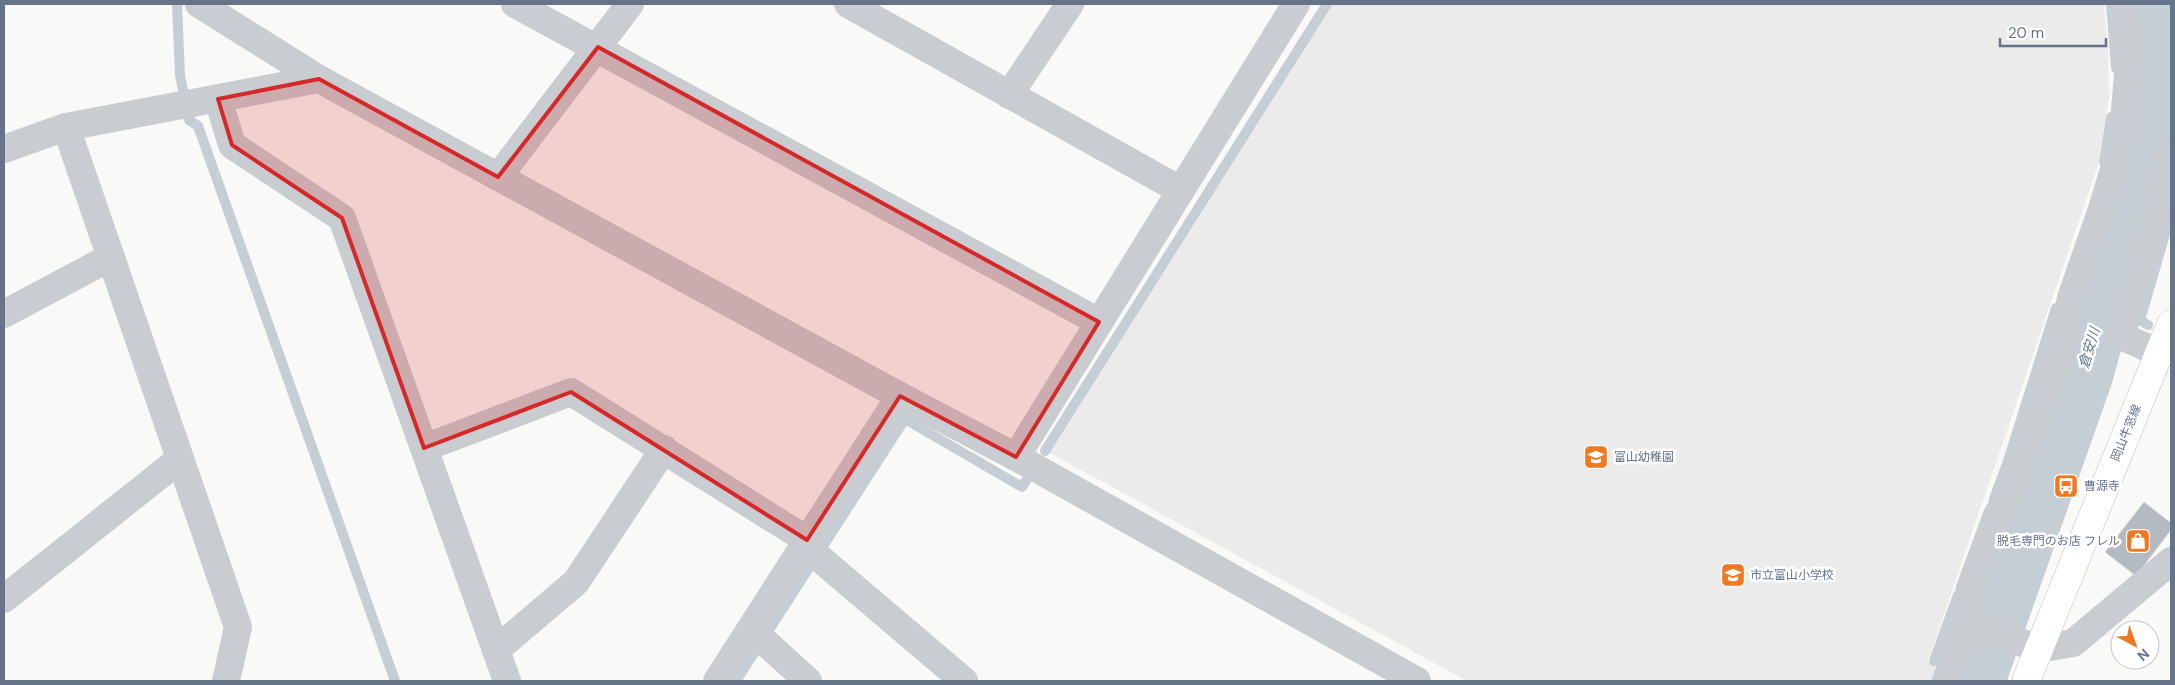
<svg xmlns="http://www.w3.org/2000/svg" width="2175" height="685" font-family="'DM Sans','Noto Sans JP',sans-serif">
<style>
.built{fill:#eaebea}
.lines{fill:none;stroke-linecap:round;stroke-linejoin:round}
.stream{stroke:#c6ced5;stroke-width:10}
.river{stroke:#c6ced5;stroke-width:64}
.building{fill:#b4bac1;stroke:#dbdcd9}
.primary-casing{stroke:#bcbfc4;stroke-width:29}
.street{stroke:#c9ccd0;stroke-width:28}
.primary{stroke:#fff;stroke-width:28}
.marked{fill:#d62828;fill-opacity:0.2;stroke:#d62828;stroke-width:4;stroke-linejoin:round}
.labels{text-anchor:middle;stroke-width:5;stroke-linejoin:round;paint-order:stroke}
.street-label{font-size:12px;fill:#66748a;stroke:#fff}
.poi-label{font-size:12px;fill:#66748a;stroke:#fff;text-anchor:start}
.water-label{font-size:14px;font-style:italic;fill:#637585;stroke:#fff}
</style>
<rect width="100%" height="100%" fill="#f9faf7"/>
<path class="built" d="M1333 4H2104L2108 48 2109 97 2098 165 1928 661 1944 668 1939 681H1467L1050 453Z"/>
<g class="lines">
<g class="stream">
<path d="M177 4 180 75 189 120 198 126 395 681"/>
<path d="M2111 4 2116 68"/>
<path d="M2104 162 2111 117"/>
<path d="M2148 325 2140 320 2171 214"/>
<path d="M1045 451 1327 4"/>
<path d="M1994 499 2008 461 2056 308"/>
<path d="M1934 661 1958 595"/>
<path d="M736 681 905 419 1022 487 1026 481"/>
</g>
<path class="river" d="M1973 681 2082 372 2099 309 2135 199 2151 134 2160 66 2154 4"/>
</g>
<path class="building" d="M2144 502 2171 523V530L2136 576 2105 552Z"/>
<g class="lines">
<defs>
<path id="primary" d="M2026 681 2171 324"/>
</defs>
<use href="#primary" class="primary-casing"/>
<g class="street">
<path d="M199 4 319 79 900 396 1016 457 1417 681"/>
<path d="M515 4 1099 322"/>
<path d="M848 4 1180 190"/>
<path d="M1009 95 1070 4"/>
<path d="M218 99 232 145 342 218 507 681"/>
<path d="M66 127 238 627 226 681"/>
<path d="M4 149 66 127 319 79"/>
<path d="M498 177 630 4"/>
<path d="M4 314 111 257"/>
<path d="M2159 353 2121 336 2171 156"/>
<path d="M424 448 571 392 807 540"/>
<path d="M1016 457 1296 4"/>
<path d="M804 545 964 681"/>
<path d="M4 599 180 459"/>
<path d="M1966 622 2038 649 2073 643 2171 561"/>
<path d="M752 630 808 681"/>
<path d="M496 650 576 582 664 449"/>
<path d="M717 681 900 396"/>
<path d="M1946 681 1966 622 1970 588 1997 515 2013 489 2061 350 2071 298 2102 209 2122 143 2130 53 2126 4"/>
</g>
<use href="#primary" class="primary"/>
</g>
<path class="marked" d="M598 47 1099 322 1016 457 900 396 807 540 571 392 424 448 342 218 232 145 218 99 319 79 498 177Z"/>
<defs>
<symbol id="school-square" viewBox="-11 -11 22 22"><rect x="-9" y="-9" width="18" height="18" rx="4" fill="#f07821" stroke="#fff"/><path d="M0-5L7-2L0 1L-7-2ZM-4 1L0 2.5L4 1V4Q0 6-4 4Z" fill="#fff"/></symbol>
<symbol id="bus-square" viewBox="-11 -11 22 22"><rect x="-9" y="-9" width="18" height="18" rx="4" fill="#f07821" stroke="#fff"/><path d="M-5-6H5V4H4V6H2V4H-2V6H-4V4H-5ZM-3.5-4V0h7V-4ZM-3.5 1.2v1.5H-2V1.2ZM2 1.2v1.5H3.5V1.2Z" fill="#fff"/></symbol>
<symbol id="shop-square" viewBox="-11 -11 22 22"><rect x="-9" y="-9" width="18" height="18" rx="4" fill="#f07821" stroke="#fff"/><path d="M-5-2.5h2.3a2.7 3.5 0 0 1 5.4 0H5L5.5 6h-11ZM-1.5-2.5h3a1.5 2.3 0 0 0-3 0Z" fill="#fff"/></symbol>
</defs>
<g fill-rule="evenodd">
<use href="#school-square" x="1582" y="443" width="28" height="28"/>
<use href="#bus-square" x="2052" y="472" width="28" height="28"/>
<use href="#shop-square" x="2124" y="527" width="28" height="28"/>
<use href="#school-square" x="1719" y="561" width="28" height="28"/>
</g>
<g class="labels">
<g class="street-label">
<text transform="translate(2126 433) rotate(-68)" y="4">岡山牛窓線</text>
</g>
<g class="poi-label">
<text x="1614" y="461">富山幼稚園</text>
<text x="2084" y="490">曹源寺</text>
<text x="2120" y="545" text-anchor="end">脱毛専門のお店 フレル</text>
<text x="1750" y="579">市立富山小学校</text>
</g>
<g class="water-label">
<text transform="translate(2089 348) rotate(-73)" y="5">倉安川</text>
</g>
</g>
<rect width="2175" height="685" fill="none" stroke="#66748a" stroke-width="10"/>
<g transform="translate(2135 645) rotate(139)"><circle r="24" fill="#ffffff" stroke="#c2c7d0"/>
<path d="M0-4L9 19L0 12L-9 19Z" fill="#f07821"/>
<text y="-8" font-size="14" font-weight="bold" text-anchor="middle" fill="#66748a">N</text>
</g>
<path d="M2000 38v8h106v-8" fill="none" stroke="#66748a" stroke-width="2.5"/>
<text x="2008" y="38" font-size="15" fill="#66748a" stroke="#ffffff" stroke-width="4" paint-order="stroke">20 m</text>
</svg>
